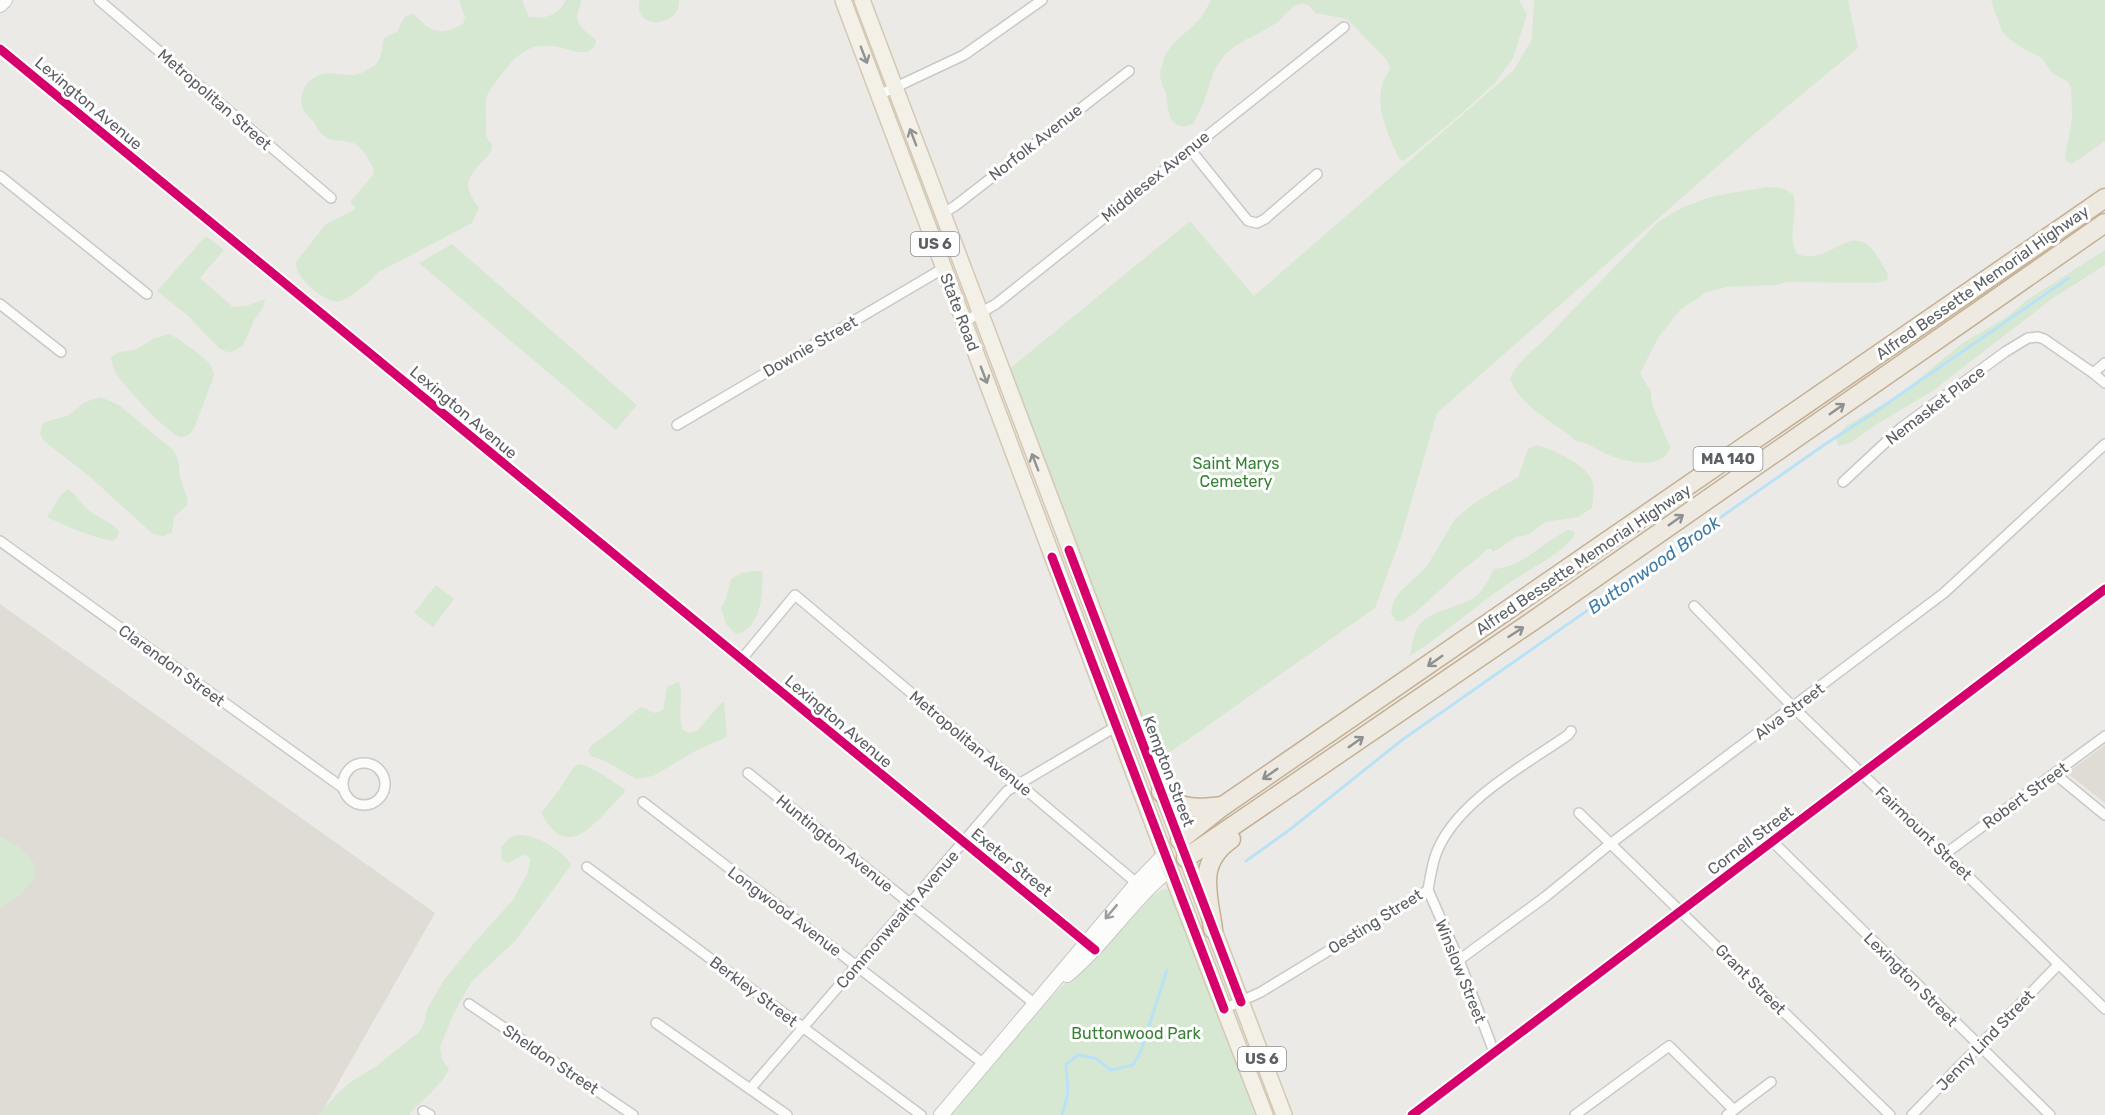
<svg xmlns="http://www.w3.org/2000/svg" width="2105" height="1115" font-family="Rubik,sans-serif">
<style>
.education{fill:#dfdcd6}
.green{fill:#d6e8d1}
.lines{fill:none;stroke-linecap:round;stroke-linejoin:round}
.stream{stroke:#bae2f7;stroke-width:3}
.street-casing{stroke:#c8c9c8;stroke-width:12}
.secondary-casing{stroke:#c8c8c8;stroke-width:16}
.primary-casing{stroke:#d4c8b4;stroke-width:18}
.highway-casing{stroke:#c4b093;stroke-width:21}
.street{stroke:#fcfcfb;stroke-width:9}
.secondary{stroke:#fcfcfb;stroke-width:14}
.primary{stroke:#f3f0e8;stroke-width:15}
.highway{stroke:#efeae1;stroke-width:18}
.cycleway-casing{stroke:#fff;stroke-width:13}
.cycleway{stroke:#d6006c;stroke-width:9}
.oneway{stroke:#919292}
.oneway2{stroke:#8f9090}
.oneway3{stroke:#9c9ea0}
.labels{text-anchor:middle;stroke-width:6;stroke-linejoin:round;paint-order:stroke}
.shield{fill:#fff;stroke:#8d9092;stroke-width:1.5}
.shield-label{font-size:15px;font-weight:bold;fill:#5c6064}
.street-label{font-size:16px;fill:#5c6064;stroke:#fff}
.park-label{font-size:16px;fill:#388235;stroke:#fff}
.water-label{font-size:18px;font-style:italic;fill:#3e7ba7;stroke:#fff}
</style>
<rect width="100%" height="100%" fill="#eceae6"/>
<g class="education">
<path d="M0 604 435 913 320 1115H0Z"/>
<path d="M2105 745V803L2067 773Z"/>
</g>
<g class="green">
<path d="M459 0H522L529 17C547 18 557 17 566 0H582C573 22 578 26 596 40 596 46 593 49 587 52 575 53 563 47 550 46 525 43 511 61 498 79 494 85 488 91 486 99 485 111 487 124 486 137L492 145V149C486 162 463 175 469 191 471 197 476 203 479 208L472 223 377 273C373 280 350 298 341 301 326 305 293 276 296 262L326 224 354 210 355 207 350 202 373 175 374 169C369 161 365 152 358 146 349 138 334 144 324 136 319 133 317 126 313 121 310 118 306 115 304 111 298 103 302 88 309 82 329 62 346 85 368 69 373 67 376 65 379 60 382 54 382 45 384 38L398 31C402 22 403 14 414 14 431 33 440 36 463 24L465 17Z"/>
<path d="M640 0H679C681 28 631 31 640 0Z"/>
<path d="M1211 0H1519L1527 14 1513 58 1495 83 1455 119 1404 161 1400 160C1390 139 1375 109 1382 86 1383 80 1387 74 1390 68L1387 60 1347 19 1315 13C1313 10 1310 5 1305 4 1292 2 1284 18 1275 24 1258 35 1238 41 1224 56 1213 68 1210 84 1205 99 1202 107 1197 116 1193 124 1169 133 1168 112 1166 94 1165 89 1162 86 1161 81 1158 74 1163 61 1166 54 1175 38 1191 30 1202 16 1205 12 1208 5 1211 0Z"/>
<path d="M1534 0H1848L1858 48 1753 135 1437 413 1401 537 1375 608 1156 762 1008 370 1190 221 1254 296 1514 70 1532 39Z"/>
<path d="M1991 0H2105V141L2072 164 2068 162 2065 158 2072 119 2071 88 2068 82 2051 72 2042 58 2024 49 2009 39 2002 31Z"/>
<path d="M1768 187 1782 188 1793 194C1799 213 1786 236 1797 254 1826 265 1845 231 1865 243 1875 249 1882 265 1888 274L1887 280 1876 283 1787 282 1777 285 1726 287 1707 292 1680 310 1658 338 1640 373 1651 392 1652 404 1670 447C1665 471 1625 462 1609 455 1601 452 1593 446 1585 443 1584 443 1577 441 1576 441 1572 439 1569 434 1565 432 1545 418 1519 403 1510 379 1516 363 1529 354 1541 343L1658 222 1683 207 1714 196Z"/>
<path d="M206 236 224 250 200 278 231 305V307L246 306 265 299 263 308 254 320 243 346 229 353 220 349 187 315 157 291Z"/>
<path d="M452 244 637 405 616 430 419 263Z"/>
<path d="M2105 250V265L2053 298 1931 392 1877 424 1850 443 1838 446 1836 437 1846 426 1900 394 1963 343 2007 317 2027 300Z"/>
<path d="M169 334 177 338 203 357 211 365 214 376 195 426C192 432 189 437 181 437 170 436 124 386 117 375 114 369 112 364 111 357L119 352 135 350 155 338Z"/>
<path d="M100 397 119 405 173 450 178 459 180 477 188 501 186 506 174 517 172 532 164 536 153 534 89 476 43 440 40 433 43 423 69 415 85 402Z"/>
<path d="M1538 445C1555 451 1587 464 1593 483 1595 490 1592 500 1592 508L1578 517 1545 522 1528 535 1516 537 1493 552 1491 549H1487L1472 563 1463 569 1416 612 1403 621H1396L1391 613 1394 600 1398 594 1427 566 1455 519 1476 502 1518 477 1528 449Z"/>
<path d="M68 489C77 495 77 499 84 506 94 517 108 519 119 531L117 538 112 541C89 536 68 527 47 517L61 495Z"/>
<path d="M1569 530 1575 532C1574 545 1538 565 1526 572 1485 597 1450 630 1410 656 1412 646 1413 634 1419 625 1430 610 1461 608 1476 596 1485 589 1489 578 1494 569 1525 567 1542 541 1569 530Z"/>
<path d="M754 571H762C764 592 761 630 736 634L726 624 721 608 726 599 731 579 741 573Z"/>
<path d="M436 585 454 599 433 627 414 613Z"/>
<path d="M679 682C684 698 677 714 683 730L690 733 697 731 721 703 724 702 727 737 697 750 653 776 636 779 605 761 591 756 588 751C593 741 602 739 610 732 621 724 629 715 641 707L655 713 663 710 667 687Z"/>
<path d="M580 764C588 765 617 783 625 790L624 793C597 819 569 866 541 813L559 790 574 767Z"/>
<path d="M519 835C535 834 562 850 571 864L569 868 515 941 472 981 453 1015 440 1047 442 1059 449 1068C443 1085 421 1100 409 1115H318L337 1094 352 1081 375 1067 420 1031 425 1021 427 1009 444 980 474 943 513 900 528 872 530 859 527 856 523 855 509 863 502 860 501 847 510 837Z"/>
<path d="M0 837C25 848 51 866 23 892 16 899 7 903 0 909Z"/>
<path d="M1164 889 1170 890 1255 1115H949L1057 991 1099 954 1151 897Z"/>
</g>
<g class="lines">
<g class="stream">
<path d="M1246 861 1288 831 1402 740 1824 445 1872 414 2069 278"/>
<path d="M1062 1115 1068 1093 1066 1064 1078 1055 1095 1058 1111 1070 1133 1065 1141 1051 1167 970"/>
</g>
<defs>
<g id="street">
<path d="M99 0 331 198"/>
<path d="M0 49 1089 945"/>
<path d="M879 95 964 55 1042 0"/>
<path d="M1190 149 1248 221 1257 223 1265 219 1317 174"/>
<path d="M0 176 147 294"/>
<path d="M942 214 955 206 1129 71"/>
<path d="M0 304 61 352"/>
<path d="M964 322 996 304 1344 27"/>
<path d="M2093 373 2105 363"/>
<path d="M677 425 944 268"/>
<path d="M1843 482 1901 428 2005 352 2028 338 2038 337 2044 339 2093 373 2105 383"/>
<path d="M0 541 343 788"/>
<path d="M1694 606 1793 707 2105 1009"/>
<path d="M741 660 795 595 1139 885"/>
<circle cx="364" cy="784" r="21"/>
<path d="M748 773 1035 1004"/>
<path d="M2055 774 2105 815"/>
<path d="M643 802 984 1064"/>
<path d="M1579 813 1890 1115"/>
<path d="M1773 842 2050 1115"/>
<path d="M1945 854 2105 736"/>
<path d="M587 867 921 1115"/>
<path d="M1428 890 1459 960 1494 1052"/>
<path d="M1459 960 1545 897 1610 844 1944 593 2105 444"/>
<path d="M469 1004 633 1115"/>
<path d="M1224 1009 1261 992 1428 890C1430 878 1432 865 1436 854 1455 802 1525 765 1568 735L1571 731"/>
<path d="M656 1023 787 1115"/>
<path d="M750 1089 1007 791 1117 726"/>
<path d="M423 1111 430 1115"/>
<path d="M1412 1115 2105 589"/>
<path d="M1575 1115 1669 1046 1734 1110"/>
<path d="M1727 1115 1771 1082"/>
<path d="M1912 1115 2058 965"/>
</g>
<g id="secondary">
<path d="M0 5 5 0"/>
<path d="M1067 975C1105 944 1131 900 1170 869"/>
<path d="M941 1115 1137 883 1165 854"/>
</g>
<g id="primary">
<path d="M843 0 1176 885 1265 1115"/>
<path d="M862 0 1284 1115"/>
</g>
<g id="highway">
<path d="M1161 792C1180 811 1199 809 1223 806"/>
<path d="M1180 840 1223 806 2105 198"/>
<path d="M1186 858 1540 616 2105 223"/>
<path d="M1213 929C1208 893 1196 863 1231 839"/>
</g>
</defs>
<use href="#street" class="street-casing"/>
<use href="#secondary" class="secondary-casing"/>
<use href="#primary" class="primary-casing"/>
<use href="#highway" class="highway-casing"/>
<use href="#street" class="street"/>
<use href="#secondary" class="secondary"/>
<use href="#primary" class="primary"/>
<use href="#highway" class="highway"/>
<defs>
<g id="cycleway">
<path d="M0 49 1095 950"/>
<path d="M1069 550 1241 1002"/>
<path d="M1052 557 1224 1009"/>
<path d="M1412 1115 2105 589"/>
</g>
</defs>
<use href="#cycleway" class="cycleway-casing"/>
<use href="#cycleway" class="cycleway"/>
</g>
<defs><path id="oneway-shaft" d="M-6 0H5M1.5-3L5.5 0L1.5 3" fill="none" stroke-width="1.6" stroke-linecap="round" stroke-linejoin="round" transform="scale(1.5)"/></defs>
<g class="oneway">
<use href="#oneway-shaft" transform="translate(864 55) rotate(69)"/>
<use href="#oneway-shaft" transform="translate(913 137) rotate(-111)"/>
<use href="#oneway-shaft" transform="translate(984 375) rotate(69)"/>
<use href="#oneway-shaft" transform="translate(1035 462) rotate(-111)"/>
</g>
<g class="oneway2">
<use href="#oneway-shaft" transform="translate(1837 409) rotate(-35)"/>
<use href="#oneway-shaft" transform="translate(1676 520) rotate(-35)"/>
<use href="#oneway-shaft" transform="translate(1516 632) rotate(-33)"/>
<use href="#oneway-shaft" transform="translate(1435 661) rotate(145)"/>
<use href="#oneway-shaft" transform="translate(1356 742) rotate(-35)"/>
<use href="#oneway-shaft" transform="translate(1270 774) rotate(145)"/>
</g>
<use class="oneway3" href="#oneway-shaft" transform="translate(1111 912) rotate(130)"/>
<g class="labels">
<g class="shield">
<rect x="911" y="232" width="48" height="24" rx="4.5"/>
<rect x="1693.5" y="447" width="69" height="24" rx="4.5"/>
<rect x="1238" y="1047" width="48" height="24" rx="4.5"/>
</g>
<g class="shield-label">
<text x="935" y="249">US 6</text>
<text x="1728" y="464">MA 140</text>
<text x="1262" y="1064">US 6</text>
</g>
<g class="street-label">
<text transform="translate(215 99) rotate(41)" y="6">Metropolitan Street</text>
<text transform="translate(89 103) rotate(40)" y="6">Lexington Avenue</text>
<text transform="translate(1035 142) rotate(-38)" y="6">Norfolk Avenue</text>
<text transform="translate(1155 176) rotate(-39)" y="6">Middlesex Avenue</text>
<text transform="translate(1982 282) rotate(-35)" y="6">Alfred Bessette Memorial Highway</text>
<text transform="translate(960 312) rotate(69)" y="6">State Road</text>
<text transform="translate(810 346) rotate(-30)" y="6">Downie Street</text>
<text transform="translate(1935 405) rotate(-37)" y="6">Nemasket Place</text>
<text transform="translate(464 412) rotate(40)" y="6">Lexington Avenue</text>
<text transform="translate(1583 559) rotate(-34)" y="6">Alfred Bessette Memorial Highway</text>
<text transform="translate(172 665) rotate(36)" y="6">Clarendon Street</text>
<text transform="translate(1789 711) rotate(-37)" y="6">Alva Street</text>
<text transform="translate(839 721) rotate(40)" y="6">Lexington Avenue</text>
<text transform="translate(971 743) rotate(40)" y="6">Metropolitan Avenue</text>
<text transform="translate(1169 771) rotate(69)" y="6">Kempton Street</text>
<text transform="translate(2025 795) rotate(-36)" y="6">Robert Street</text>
<text transform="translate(1924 833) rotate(44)" y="6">Fairmount Street</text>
<text transform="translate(1750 840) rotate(-37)" y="6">Cornell Street</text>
<text transform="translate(835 843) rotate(39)" y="6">Huntington Avenue</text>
<text transform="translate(1012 862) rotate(39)" y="6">Exeter Street</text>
<text transform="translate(785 911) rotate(37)" y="6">Longwood Avenue</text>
<text transform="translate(897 919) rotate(-49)" y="6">Commonwealth Avenue</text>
<text transform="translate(1375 921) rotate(-32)" y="6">Oesting Street</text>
<text transform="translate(1461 971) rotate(68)" y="6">Winslow Street</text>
<text transform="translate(1751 979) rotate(45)" y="6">Grant Street</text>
<text transform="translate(1911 979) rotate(45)" y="6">Lexington Street</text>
<text transform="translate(754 991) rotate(37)" y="6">Berkley Street</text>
<text transform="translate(1985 1040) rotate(-46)" y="6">Jenny Lind Street</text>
<text transform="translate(551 1059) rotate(34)" y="6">Sheldon Street</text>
</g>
<g class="park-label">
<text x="1236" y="469">Saint Marys<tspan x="1236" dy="18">Cemetery</tspan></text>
<text x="1136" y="1039">Buttonwood Park</text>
</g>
<g class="water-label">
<text transform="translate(1654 565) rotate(-35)" y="6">Buttonwood Brook</text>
</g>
</g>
</svg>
